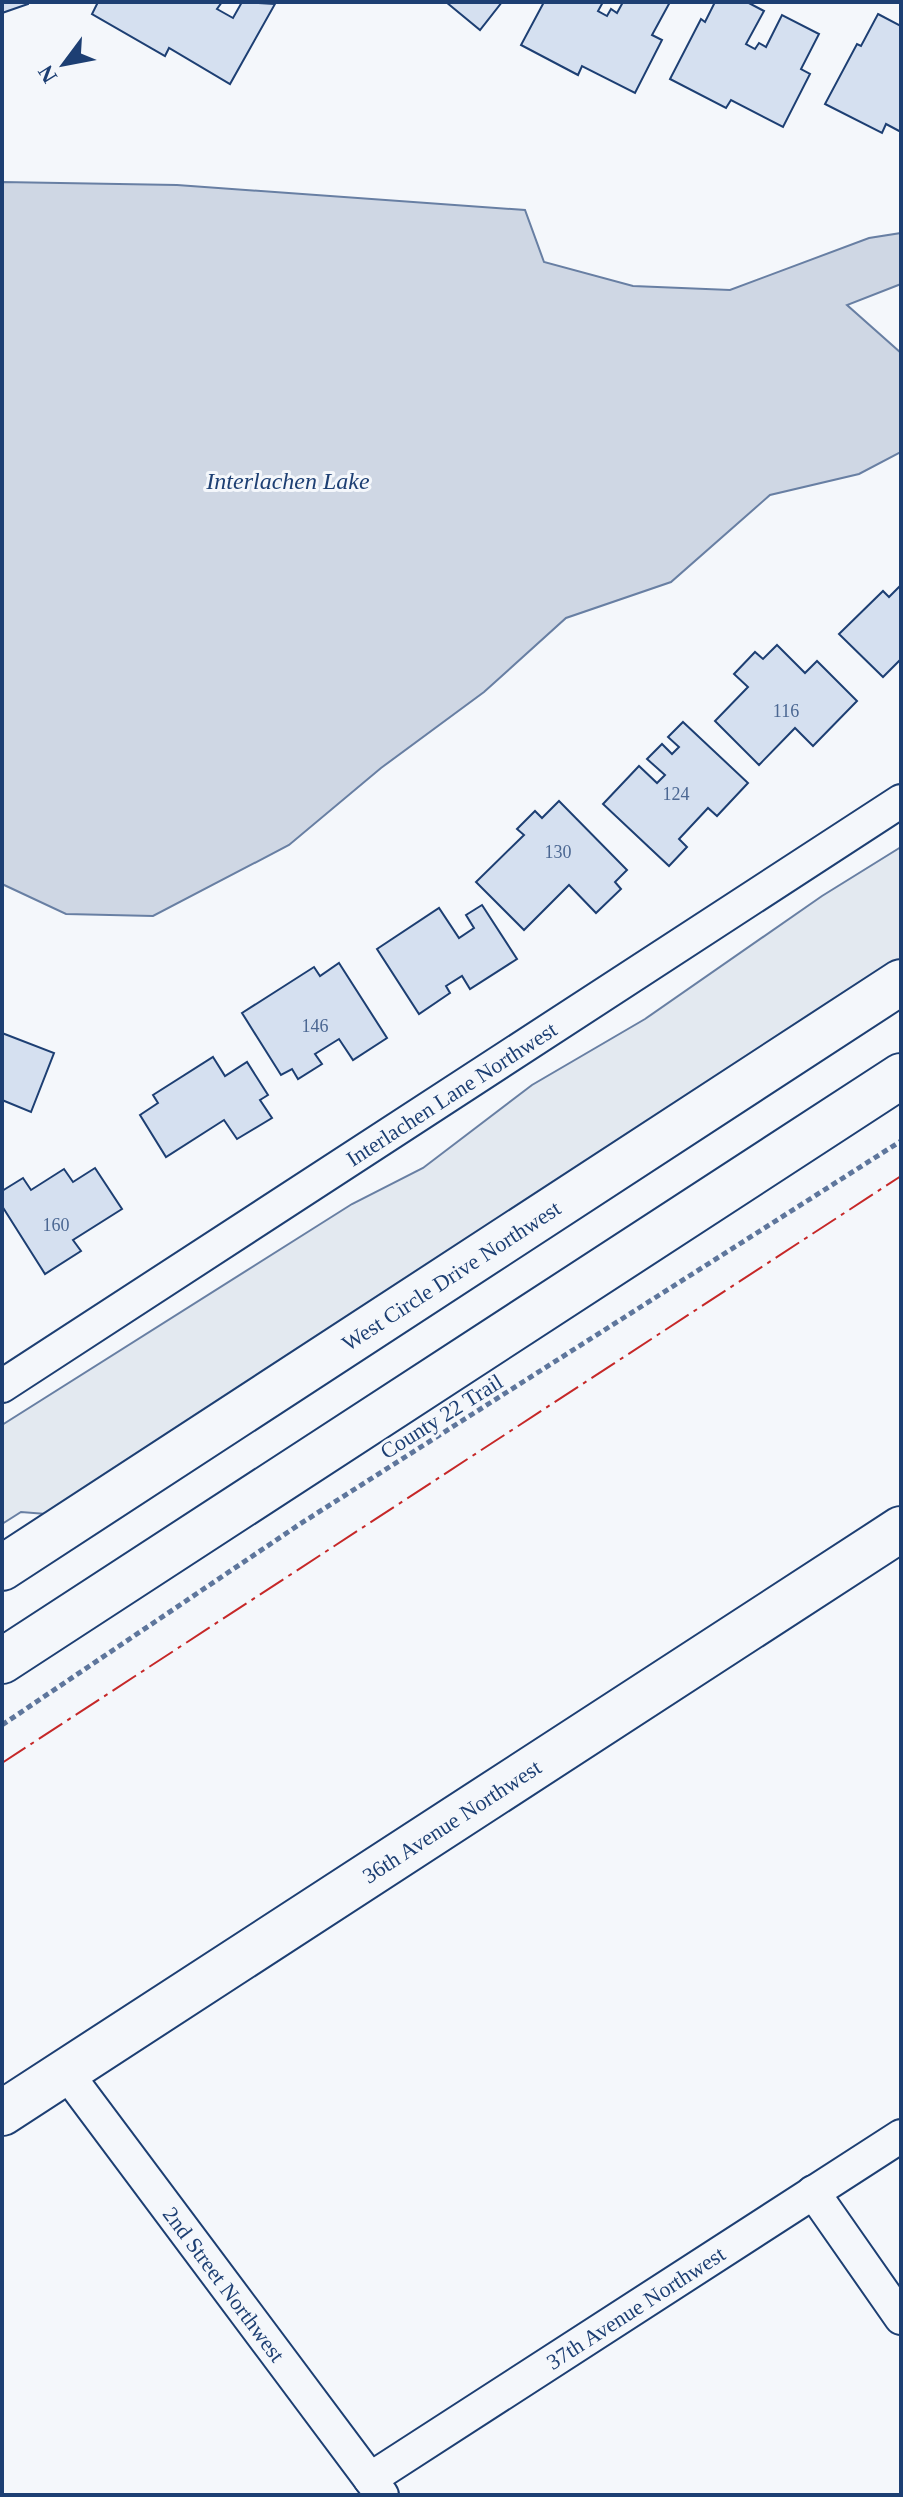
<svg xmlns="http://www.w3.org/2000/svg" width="903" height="2497" font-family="Georgia,serif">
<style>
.green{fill:#e3e9f0;stroke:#687fa3;stroke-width:2}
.water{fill:#cfd7e4;stroke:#687fa3;stroke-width:2}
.building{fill:#d5e0f0;stroke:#1d3f73;stroke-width:2}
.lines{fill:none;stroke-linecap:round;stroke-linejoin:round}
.street-casing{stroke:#1d3f73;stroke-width:36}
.secondary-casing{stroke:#1d3f73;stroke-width:48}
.primary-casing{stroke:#1d3f73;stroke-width:48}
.path{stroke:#5e769c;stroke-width:5;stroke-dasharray:6 4;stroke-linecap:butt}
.street{stroke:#f4f7fb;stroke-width:32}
.secondary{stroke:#f4f7fb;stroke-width:44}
.primary{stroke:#f4f7fb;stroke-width:44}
.power{stroke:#c62828;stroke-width:2;stroke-dasharray:28 6 4 6;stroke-linecap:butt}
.labels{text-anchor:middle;stroke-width:6;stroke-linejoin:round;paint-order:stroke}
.number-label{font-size:18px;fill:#4b6792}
.street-label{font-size:22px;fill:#1d3f73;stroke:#f4f7fb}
.water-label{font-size:24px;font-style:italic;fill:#1d3f73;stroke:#f4f7fb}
</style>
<rect width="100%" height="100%" fill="#f4f7fb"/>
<path class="green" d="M901 847V973L59 1515 21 1512 2 1524V1425L352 1204 423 1168 532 1085 645 1019 822 896Z"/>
<path class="water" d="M2 182 177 185 525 210 544 262 633 286 730 290 869 238 901 233V284L847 305 901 353V452L859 474 770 495 671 582 566 618 484 692 381 768 289 845 153 916 66 914 2 884Z"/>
<g class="building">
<path d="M2 2H28V4L2 13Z"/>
<path d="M98 2H222L217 9 233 18 242 2 275 4 230 84 169 48 165 56 92 14Z"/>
<path d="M446 2H502L480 30Z"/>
<path d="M544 2H603L598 11 607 16 611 9 617 13 623 2H670L652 35 662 40 635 93 582 66 578 75 521 45Z"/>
<path d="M715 2H747L764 11 746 44 755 49 759 43 766 47 782 15 819 34 801 69 810 74 783 127 731 100 726 108 670 79 701 19 705 22Z"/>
<path d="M878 14 901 26V132L886 124 882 133 825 104 857 44 861 46Z"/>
<path d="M901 585V659L883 677 839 634 883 591 889 597Z"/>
<path d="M777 645 805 673 817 661 857 701 813 746 795 728 759 765 715 721 748 687 734 674 755 652 763 659Z"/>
<path d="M683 722 748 783 717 816 708 808 679 839 687 847 669 866 603 804 639 766 657 783 665 775 647 759 662 744 672 754 679 747 668 737Z"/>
<path d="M559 801 627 870 615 882 621 889 596 913 569 885 524 930 476 882 524 835 517 829 535 811 542 818Z"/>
<path d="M482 905 517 959 470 989 462 976 446 986 450 993 419 1014 377 949 439 908 459 938 474 928 466 915Z"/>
<path d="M339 963 387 1038 353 1060 339 1039 315 1054 322 1064 298 1079 292 1069 281 1075 242 1013 314 967 320 976Z"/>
<path d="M2 1033 54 1053 31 1112 2 1100Z"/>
<path d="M213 1057 225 1076 247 1062 268 1095 260 1100 272 1118 237 1139 224 1120 166 1157 140 1115 158 1103 153 1095Z"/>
<path d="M95 1168 122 1209 73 1240 81 1251 45 1274 2 1206V1191L23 1178 31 1190 64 1169 73 1182Z"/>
</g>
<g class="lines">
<defs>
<g id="street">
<path id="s1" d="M2 1386 901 801"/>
<path id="s2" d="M65 2071 382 2495"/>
<path d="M813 2192 901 2318"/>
<path id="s3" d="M370 2479 901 2136"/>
</g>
<g id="secondary">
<path id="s4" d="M2 2113 901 1529"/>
</g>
<g id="primary">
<path id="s5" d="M2 1568 901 982"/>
<path d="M2 1661 901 1076"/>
</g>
</defs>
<use href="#street" class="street-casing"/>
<use href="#secondary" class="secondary-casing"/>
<use href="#primary" class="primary-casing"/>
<path class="path" d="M2 1725 300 1524 901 1141"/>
<use href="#street" class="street"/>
<use href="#secondary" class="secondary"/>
<use href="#primary" class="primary"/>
<path class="power" d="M2 1763 901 1176"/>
</g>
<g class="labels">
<g class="number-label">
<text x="786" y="717">116</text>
<text x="676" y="800">124</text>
<text x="558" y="858">130</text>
<text x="315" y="1032">146</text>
<text x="56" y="1231">160</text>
</g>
<g class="street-label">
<text dy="8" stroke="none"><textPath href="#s1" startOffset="536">Interlachen Lane Northwest</textPath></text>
<text dy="8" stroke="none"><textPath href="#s5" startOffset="536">West Circle Drive Northwest</textPath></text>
<text transform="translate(441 1416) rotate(-32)" y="8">County 22 Trail</text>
<text dy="8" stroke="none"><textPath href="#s4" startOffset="536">36th Avenue Northwest</textPath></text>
<text dy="8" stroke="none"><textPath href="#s2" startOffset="266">2nd Street Northwest</textPath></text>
<text dy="8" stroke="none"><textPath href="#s3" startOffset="316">37th Avenue Northwest</textPath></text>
</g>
<g class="water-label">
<text x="288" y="489">Interlachen Lake</text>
</g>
</g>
<rect width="903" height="2497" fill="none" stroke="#1d3f73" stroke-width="8"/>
<g transform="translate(64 64) rotate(238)" stroke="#f4f7fb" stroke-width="6" paint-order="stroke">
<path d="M0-6L14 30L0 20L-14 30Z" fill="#1d3f73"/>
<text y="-12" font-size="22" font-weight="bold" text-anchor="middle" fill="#1d3f73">N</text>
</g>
</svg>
